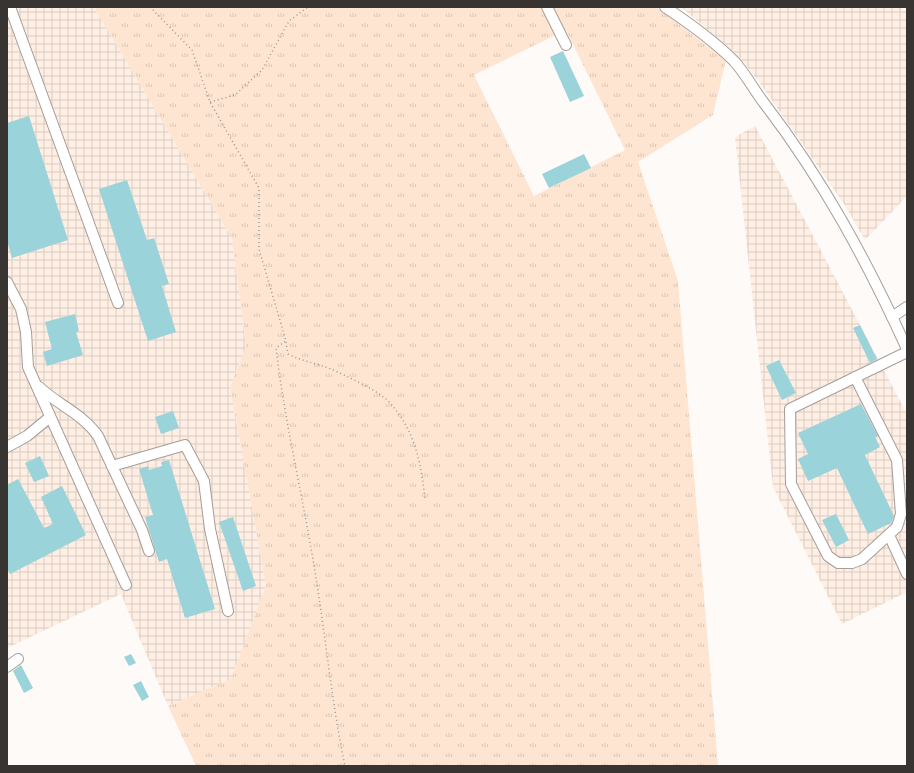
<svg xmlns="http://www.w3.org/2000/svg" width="914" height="773" font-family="'Fira Sans',sans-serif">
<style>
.industrial{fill:url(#industrial-grid)}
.grass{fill:url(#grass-tufts);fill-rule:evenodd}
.building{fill:#9ad3da}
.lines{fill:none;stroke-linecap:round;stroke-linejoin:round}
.minor-casing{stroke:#a69e98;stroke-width:12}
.path{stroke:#9b9795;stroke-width:1.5;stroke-dasharray:1 3;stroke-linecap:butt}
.minor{stroke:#fff;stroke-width:10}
</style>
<defs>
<pattern id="industrial-grid" width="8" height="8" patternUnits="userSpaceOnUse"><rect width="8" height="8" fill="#feeee3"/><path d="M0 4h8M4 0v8" fill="none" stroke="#dacdc3"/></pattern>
<pattern id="grass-tufts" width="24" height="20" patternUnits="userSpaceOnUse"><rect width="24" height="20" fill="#fee5d1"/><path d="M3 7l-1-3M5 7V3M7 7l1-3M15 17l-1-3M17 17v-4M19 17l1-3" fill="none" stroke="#dac5b4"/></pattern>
</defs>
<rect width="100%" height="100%" fill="#fefaf8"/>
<g class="industrial">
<path d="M7 7H94L232 238 246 347 230 387 266 585 231 679 168 706 121 594 7 648Z"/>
<path d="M681 7H900L907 12V196L865 240 844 204 757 79 735 53Z"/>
<path d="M755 126 907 414V592L842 624 773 487 735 137Z"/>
</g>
<path class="grass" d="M94 7H656L726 60 713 115 638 162 678 281 718 766H196L168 706 231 679 266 585 230 387 246 347 232 238ZM566 30 625 150 534 196 474 75Z"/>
<g class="building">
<path d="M563 51 584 96 570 102 550 57Z"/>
<path d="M29 116 68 240 12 258 7 241V123Z"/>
<path d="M584 154 591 168 549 188 542 174Z"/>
<path d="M127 180 147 240 154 238 169 284 162 286 176 332 148 341 99 189Z"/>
<path d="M75 314 79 331 76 332 83 355 47 366 43 352 52 349 45 322Z"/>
<path d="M860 325 877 359 870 363 853 328Z"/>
<path d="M779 360 796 393 782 400 766 366Z"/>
<path d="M861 404 878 436 875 437 880 447 865 455 894 516 891 523 868 534 837 468 808 481 798 459 808 454 798 433Z"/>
<path d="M173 411 179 428 161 434 155 417Z"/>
<path d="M40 456 49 476 34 482 25 463Z"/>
<path d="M169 460 215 609 185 618 167 559 159 562 145 517 153 515 139 469 148 466 149 470 162 466 161 462Z"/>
<path d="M18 479 44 528 53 524 41 497 62 486 86 535 10 574 7 568V485Z"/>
<path d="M836 514 849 540 836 547 822 520Z"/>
<path d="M233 517 256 586 243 591 219 522Z"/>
<path d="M131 654 136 663 129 666 124 657Z"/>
<path d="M21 665 33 688 24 693 13 671Z"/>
<path d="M141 681 149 697 142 701 133 685Z"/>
</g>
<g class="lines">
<defs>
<g id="minor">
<path d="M10 7 118 303"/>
<path d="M547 7 566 45"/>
<path d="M665 7C689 23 713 40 734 61 745 73 754 90 764 103 823 180 867 261 907 349"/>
<path d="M7 282 21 309 26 332 28 367 126 585"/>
<path d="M892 317 907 307"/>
<path d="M855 377 897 460 901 514 897 527 862 559 852 563H838L828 556 791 484 790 409C829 390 868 371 907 352"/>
<path d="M39 387C58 405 83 414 98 436L142 530 149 551"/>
<path d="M7 447 27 436 50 417"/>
<path d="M112 466 185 445 204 481 210 529 228 611"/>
<path d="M889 535 907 574"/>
<path d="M7 667 18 659"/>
</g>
</defs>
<use href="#minor" class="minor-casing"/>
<g class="path">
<path d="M150 7 192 50 210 102 259 188V249L286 341 276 348C285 425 304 501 316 578 326 640 332 704 345 766"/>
<path d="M210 102 235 95 262 70 289 21 308 7"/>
<path d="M286 342 288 354C304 362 316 363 331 369 346 376 380 391 390 403 415 431 421 462 425 499"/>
</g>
<use href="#minor" class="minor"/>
</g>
<rect width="914" height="773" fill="none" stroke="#373431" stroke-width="16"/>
</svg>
